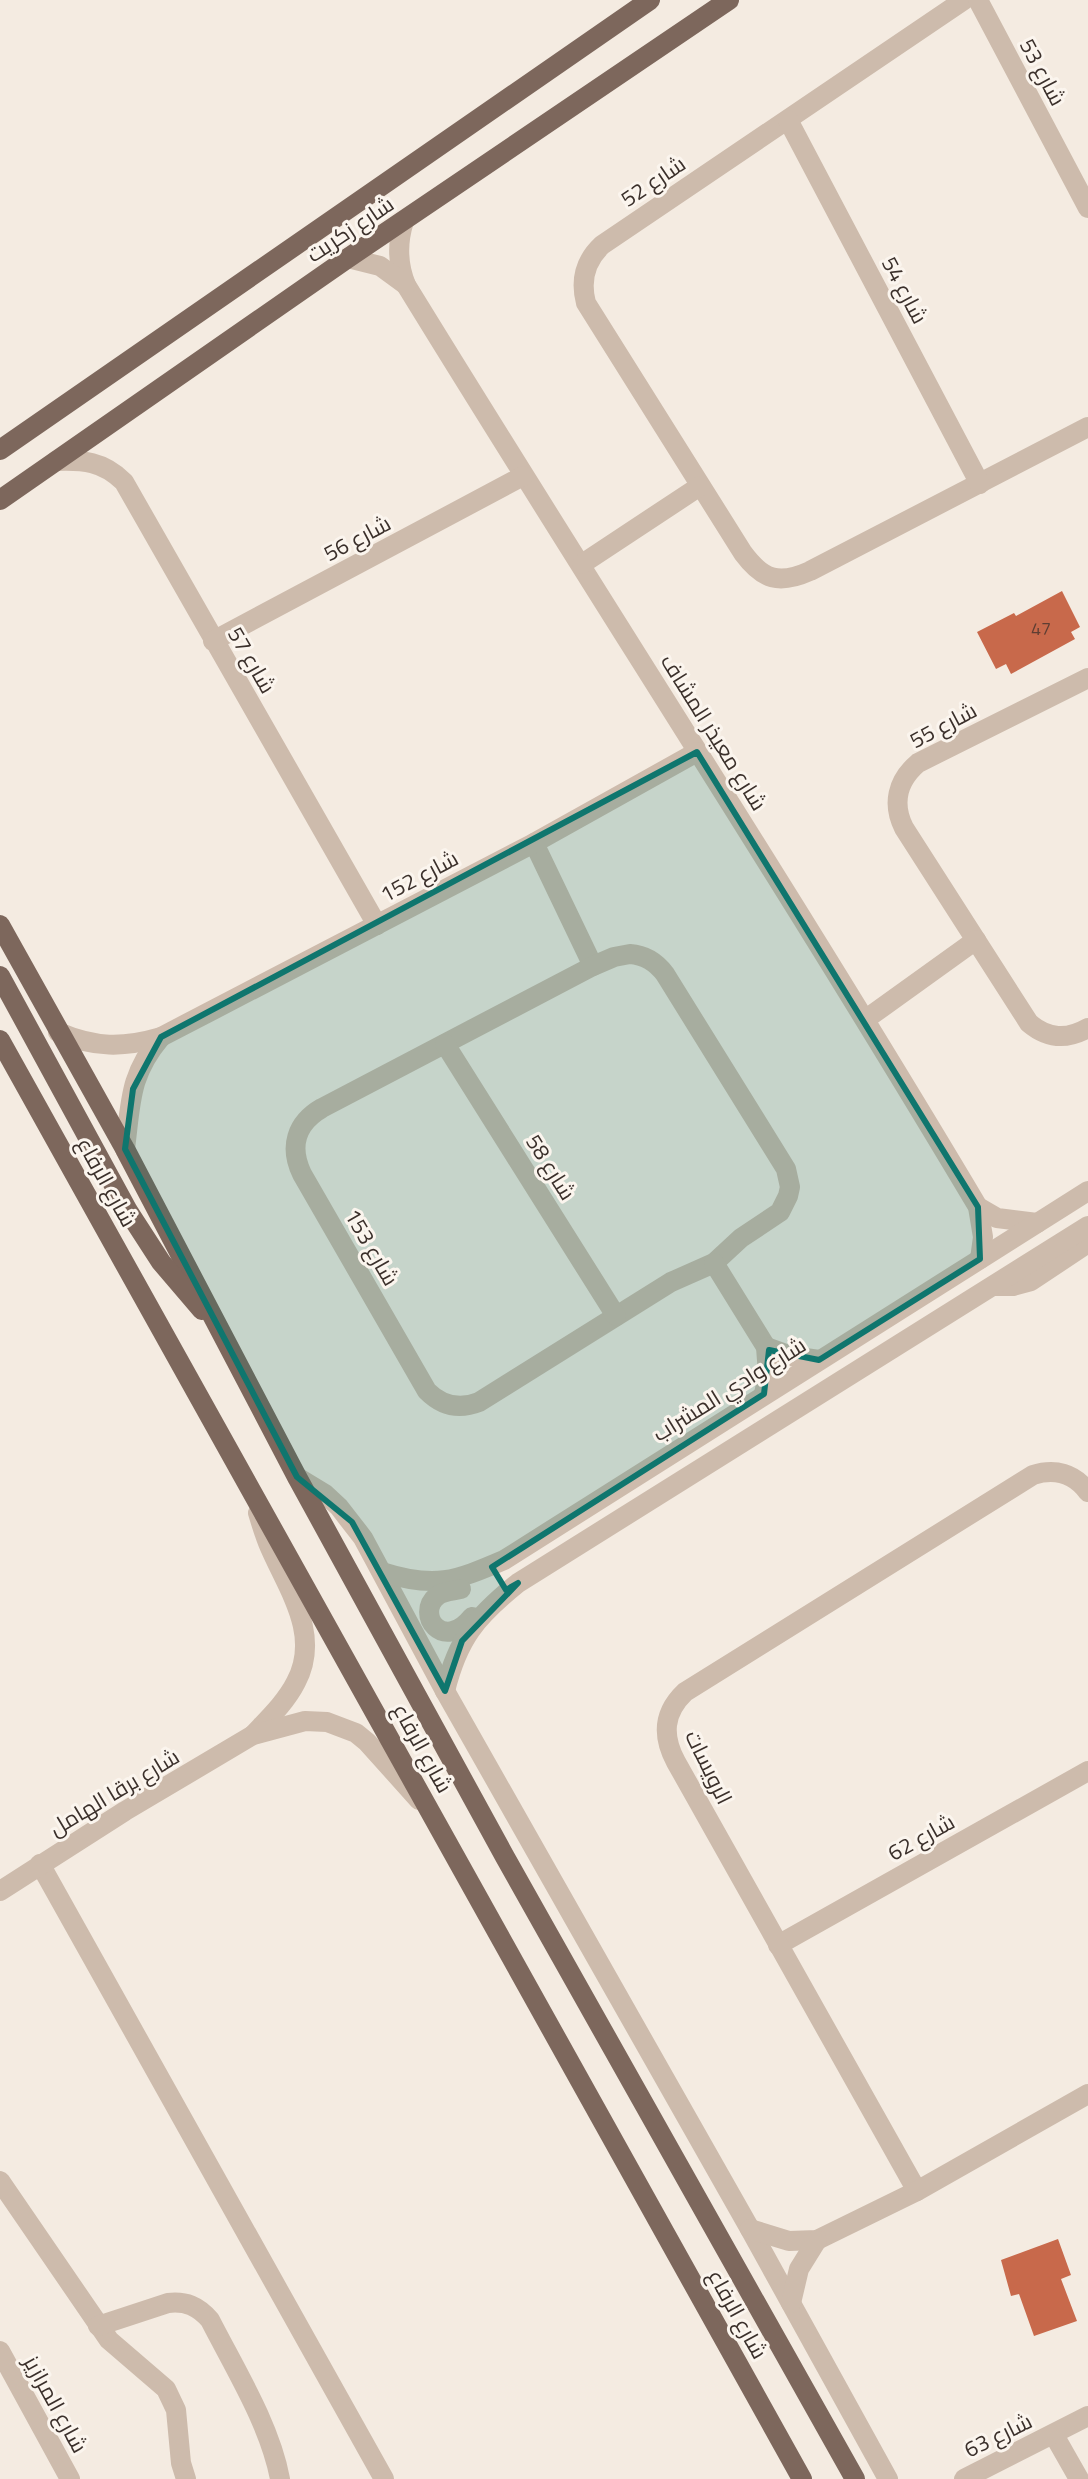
<svg xmlns="http://www.w3.org/2000/svg" width="1088" height="2479" font-family="'Titillium Web',Cairo,sans-serif">
<style>
.building{fill:#c8694b}
.lines{fill:none;stroke-linecap:round;stroke-linejoin:round}
.minor{stroke:#cdbbac;stroke-width:20}
.major{stroke:#7d675c;stroke-width:20}
.marked{fill:#0f766e;fill-opacity:0.2;stroke:#0f766e;stroke-width:6;stroke-linejoin:round}
.labels{text-anchor:middle;stroke-width:6;stroke-linejoin:round;paint-order:stroke}
.number-label{font-size:18px;fill:#5e3e33}
.street-label{font-size:22px;fill:#3b302b;stroke:#fbf5ee}
</style>
<rect width="100%" height="100%" fill="#f4ebe1"/>
<g class="building">
<path d="M1062 591 1080 627 1071 632 1075 639 1011 674 1006 664 996 669 977 632 1014 613 1016 616Z"/>
<path d="M1058 2239 1071 2275 1061 2279 1077 2321 1034 2336 1019 2294 1011 2296 1001 2260Z"/>
</g>
<g class="lines">
<g class="minor">
<path d="M964 0 602 245C585 261 580 280 586 303L743 553C763 580 779 585 810 571L1088 427"/>
<path d="M978 0 1088 208"/>
<path d="M788 120 980 484"/>
<path d="M404 221C397 243 397 263 406 285 595 593 793 896 978 1207L983 1237 980 1259"/>
<path d="M348 258 380 266 406 285"/>
<path d="M56 461C83 460 103 461 124 482L377 925"/>
<path d="M582 564 700 486"/>
<path d="M213 641 523 476"/>
<path d="M1088 678 918 763C897 781 892 804 904 828L1029 1023C1048 1039 1067 1040 1088 1028"/>
<path d="M534 843 593 966"/>
<path d="M630 954C645 955 656 962 665 974L786 1169 790 1187 788 1196 780 1212 741 1238 714 1263 671 1282 479 1402C459 1410 442 1406 427 1391L302 1174C289 1147 296 1123 322 1108L593 966 614 957Z"/>
<path d="M866 1019 976 940"/>
<path d="M58 1032C95 1048 123 1048 161 1037L534 843 697 752"/>
<path d="M445 1044 616 1316"/>
<path d="M125 1149C131 1102 129 1075 161 1037"/>
<path d="M978 1207 997 1218 1037 1223"/>
<path d="M714 1263 766 1347 768 1374 764 1394"/>
<path d="M993 1286H1013L1031 1281 1088 1243"/>
<path d="M766 1347 791 1356 819 1360"/>
<path d="M297 1477 325 1494 339 1507 363 1538 445 1691 750 2229 888 2479"/>
<path d="M382 1572C435 1589 455 1581 504 1560L1088 1191"/>
<path d="M461 1589C454 1591 443 1591 437 1596 415 1614 443 1653 472 1617"/>
<path d="M445 1691C458 1638 476 1617 518 1583L1088 1226"/>
<path d="M253 1735C268 1719 286 1702 296 1682 322 1633 286 1587 268 1543 264 1533 261 1523 258 1513"/>
<path d="M40 1864 384 2479"/>
<path d="M0 1891 125 1811 253 1735 305 1721 327 1722 356 1733 367 1742 419 1800"/>
<path d="M778 1945 1088 1771"/>
<path d="M0 2181 109 2340 166 2389 176 2410 181 2463 186 2479"/>
<path d="M917 2191 676 1762C662 1736 663 1713 685 1692L1033 1475C1055 1468 1074 1473 1088 1492"/>
<path d="M750 2229 789 2241 817 2240 917 2191 1088 2094"/>
<path d="M791 2303 799 2269 817 2240"/>
<path d="M98 2326 168 2303C186 2301 198 2306 210 2320 235 2369 270 2425 280 2479"/>
<path d="M0 2351 70 2479"/>
<path d="M1054 2435 1079 2479"/>
<path d="M964 2479 1088 2416"/>
</g>
<g class="major">
<path d="M0 450 650 0"/>
<path d="M0 500 348 258 729 0"/>
<path d="M0 925 125 1149 297 1477 505 1857 855 2479"/>
<path d="M0 976 128 1211 161 1262 202 1310"/>
<path d="M0 1040 802 2479"/>
</g>
</g>
<path class="marked" d="M697 752 978 1207 980 1259 819 1360 769 1350 764 1394 492 1567 506 1590 518 1583 462 1641 445 1691 352 1522 297 1477 125 1149 133 1089 161 1037Z"/>
<g class="labels">
<g class="number-label">
<text x="1041" y="635">47</text>
</g>
<g class="street-label">
<text transform="translate(1043 72) rotate(62)" y="8">شارع 53</text>
<text transform="translate(653 181) rotate(-34)" y="8">شارع 52</text>
<text transform="translate(350 229) rotate(-34)" y="8">شارع زكريت</text>
<text transform="translate(905 290) rotate(62)" y="8">شارع 54</text>
<text transform="translate(357 538) rotate(-28)" y="8">شارع 56</text>
<text transform="translate(252 660) rotate(60)" y="8">شارع 57</text>
<text transform="translate(943 725) rotate(-28)" y="8">شارع 55</text>
<text transform="translate(714 732) rotate(58)" y="8">شارع معيذر المشاف</text>
<text transform="translate(419 876) rotate(-28)" y="8">شارع 152</text>
<text transform="translate(551 1167) rotate(58)" y="8">شارع 58</text>
<text transform="translate(107 1182) rotate(61)" y="8">شارع الرفاع</text>
<text transform="translate(372 1247) rotate(60)" y="8">شارع 153</text>
<text transform="translate(729 1389) rotate(-32)" y="8">شارع وادي المشراب</text>
<text transform="translate(423 1748) rotate(61)" y="8">شارع الرفاع</text>
<text transform="translate(709 1767) rotate(64)" y="8">الرويسات</text>
<text transform="translate(114 1792) rotate(-31)" y="8">شارع برقا الهامل</text>
<text transform="translate(921 1837) rotate(-29)" y="8">شارع 62</text>
<text transform="translate(738 2314) rotate(61)" y="8">شارع الرفاع</text>
<text transform="translate(56 2404) rotate(61)" y="8">شارع المرازيز</text>
<text transform="translate(998 2435) rotate(-26)" y="8">شارع 63</text>
</g>
</g>
</svg>
